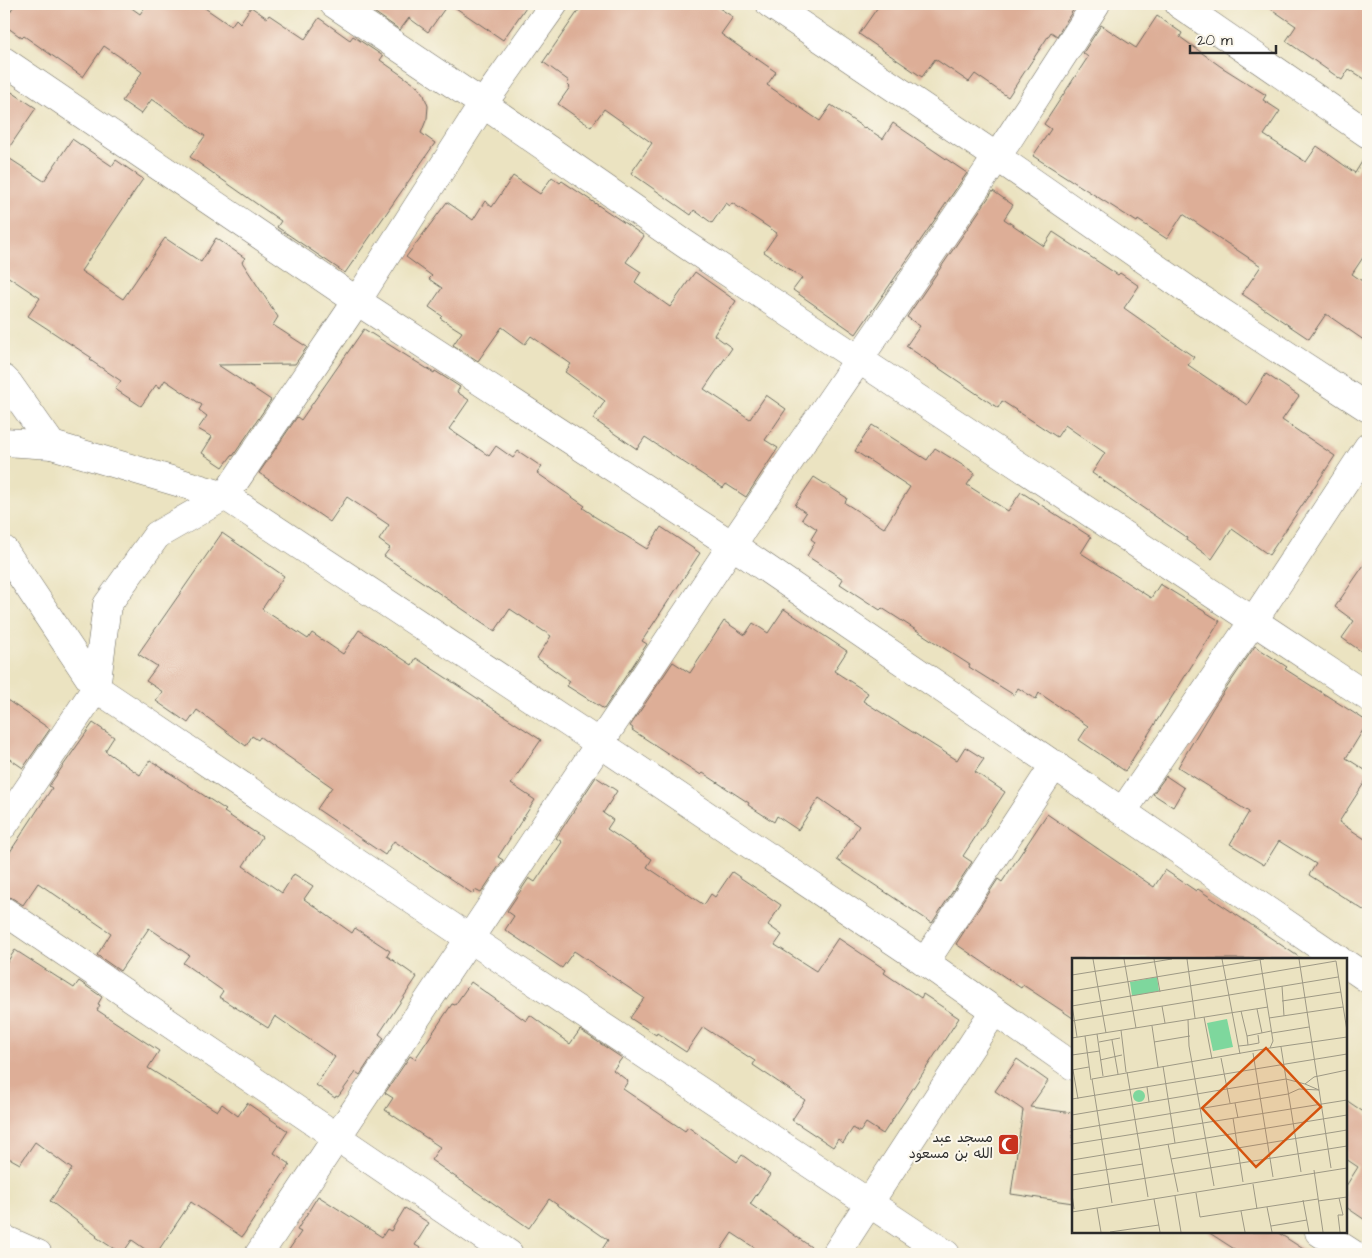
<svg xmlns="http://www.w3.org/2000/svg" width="1372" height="1258" font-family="'Architects Daughter','Playpen Sans Arabic',sans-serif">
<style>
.building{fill:#ddae97}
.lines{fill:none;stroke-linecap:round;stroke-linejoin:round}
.street-casing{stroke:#6e6b60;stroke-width:29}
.secondary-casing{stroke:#6e6b60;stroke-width:29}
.street{stroke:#fff;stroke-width:28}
.secondary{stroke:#fff;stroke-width:28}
.labels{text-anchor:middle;stroke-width:4;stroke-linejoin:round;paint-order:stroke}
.poi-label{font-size:14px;fill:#2b2b2b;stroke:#fbf7ec;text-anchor:end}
.inset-road{fill:none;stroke:#9e9985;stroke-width:1}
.view{fill:#d5540f;fill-opacity:0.15;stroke:#d5540f;stroke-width:2.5}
.inset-edge{fill:none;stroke:#2b2b2b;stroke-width:2.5}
</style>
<rect width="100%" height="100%" fill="#fbf7ec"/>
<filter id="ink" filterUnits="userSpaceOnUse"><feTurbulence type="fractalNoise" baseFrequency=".02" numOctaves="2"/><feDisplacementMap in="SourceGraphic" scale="10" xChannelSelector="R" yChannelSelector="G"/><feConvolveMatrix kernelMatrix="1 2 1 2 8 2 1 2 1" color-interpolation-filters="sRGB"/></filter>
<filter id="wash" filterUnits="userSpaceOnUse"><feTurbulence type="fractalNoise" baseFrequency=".0096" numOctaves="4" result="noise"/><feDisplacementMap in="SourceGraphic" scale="20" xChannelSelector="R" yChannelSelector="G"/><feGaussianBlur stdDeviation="1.12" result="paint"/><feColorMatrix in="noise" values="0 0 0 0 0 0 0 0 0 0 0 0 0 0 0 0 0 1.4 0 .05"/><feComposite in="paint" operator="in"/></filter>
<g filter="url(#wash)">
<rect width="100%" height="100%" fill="#ebe3c1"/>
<g id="blocks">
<g class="building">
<path d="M15 4H126L140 14 147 4H199L231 26 236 19 240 23 251 7 267 18 269 15 305 39 319 18 350 40 353 36 383 56 380 60 417 86 424 95 428 106 427 118 421 133 435 143 345 273 277 227 281 221 190 157 205 136 152 99 141 114 122 101 142 72 104 46 83 77 24 36 22 38 4 25V21Z"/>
<path d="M375 4H448L428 32 409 18 400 30 371 10Z"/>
<path d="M450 4H528L503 40Z"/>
<path d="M583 4H713L733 17 721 34 776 72 767 85 820 121 831 105 864 128 865 127 883 139 893 123 967 173 856 334 793 290 802 278 764 252 777 233 732 203 730 206 726 203 712 223 694 210 691 215 631 173 652 143 604 109 591 127 558 104 570 87 567 84 569 81 543 62Z"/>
<path d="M880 4H1070L1075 7 1057 36 1051 32 1008 97 975 74 969 82 935 59 922 77 859 34Z"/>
<path d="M1264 4H1368V81L1349 69 1342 80 1286 41 1296 26Z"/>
<path d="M1157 16 1182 33 1180 37 1220 66 1266 95 1263 100 1280 111 1264 135 1306 162 1317 146 1355 173 1368 152V250L1352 274 1368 285V343L1326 314 1309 339 1242 294 1261 266 1183 214 1167 239 1138 220 1137 222 1033 156 1051 129 1044 124 1088 57 1083 53 1101 25 1136 48Z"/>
<path d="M4 87 36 108 4 155 44 181 72 139 112 166 116 160 143 179 81 271 123 299 165 238 201 262 216 238 245 258 242 262 278 317 273 325 307 347 295 364 218 365 271 400 233 456 232 455 223 467 202 453 212 437 198 429 207 416 199 410 202 405 165 380 160 388 156 385 141 406 115 389 121 381 90 360 92 358 28 316 40 298 4 274Z"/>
<path d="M513 176 540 194 552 177 560 183 562 181 644 236 626 262 641 272 635 282 670 307 695 272 736 301 714 335 732 348 704 389 750 419 766 395 786 409 765 440 778 448 746 497 726 484 723 488 645 437 637 449 593 419 605 401 565 372 571 364 531 336 525 344 502 327 478 361 453 345 462 332 440 318 442 316 429 307 442 288 429 279 432 276 406 257 447 202 473 220 485 201 492 207Z"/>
<path d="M993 191 1013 205 1004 219 1044 246 1053 232 1118 275 1120 273 1139 286 1124 308 1194 357 1188 365 1247 405 1266 374 1299 396 1282 420 1335 456 1269 555 1232 529 1212 559 1186 540 1187 538 1092 473 1105 453 1065 425 1057 437 1002 401 998 408 906 346 920 326 907 317Z"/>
<path d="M364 329 434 373 435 371 460 387 457 392 469 400 449 429 489 456 496 446 513 458 518 451 542 467 537 473 585 506 583 508 592 514V515L647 549 661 527 700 553 642 641 647 644 604 709 567 686 570 681 537 658 551 636 510 609 495 631 384 556 390 548 379 540 389 525 347 497 330 522 259 473 297 417 301 420Z"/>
<path d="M872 425 927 460 935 448 975 473 967 485 1008 511 1021 492 1091 537 1081 553 1151 598 1160 584 1220 621 1125 771 1079 740 1088 726 1039 693 1036 699 1018 688 1014 695 969 667 970 665 882 608 880 610 840 584 843 579 807 556 815 542 811 539 817 529 802 519 806 513 795 505 814 477 847 498 845 503 884 528 910 487 855 451Z"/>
<path d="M222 533 284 576 262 609 308 639 312 633 343 654 359 630 412 665 416 658 541 740 511 784 535 800 498 857 503 860 481 893 475 890 473 894 394 841 385 855 317 809 332 787 260 737 258 740 252 736 246 746 197 710 188 723 156 701 163 692 146 681 157 666 138 654Z"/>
<path d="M1368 559V656L1342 638 1354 621 1335 607Z"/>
<path d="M784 609 847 651 834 671 868 693 863 701 957 760 965 747 984 759 975 772 1005 792 963 856 972 862 932 923 837 860 859 826 819 798 798 830 777 816 774 822 748 805 749 803 703 773 701 775 632 730 633 728 630 726 673 662 690 673 724 621 745 635 753 623 768 633Z"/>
<path d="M1255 646 1287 667 1285 669 1368 722 1346 758 1368 772V777L1339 822 1368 841V913L1309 875 1316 864 1279 841 1264 865 1230 844 1249 812 1178 767 1213 708Z"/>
<path d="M4 698 50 729 23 768 4 755Z"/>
<path d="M93 723 114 737 105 751 140 775 150 760 226 810 224 812 262 837 243 866 282 893 294 874 313 886 304 899 352 933 355 928 390 951 387 956 417 977 379 1034 384 1038 360 1075 356 1072 338 1097 336 1096 335 1098 316 1085 335 1057 275 1016 268 1028 219 997 223 991 183 963 189 955 149 928 120 971 97 955 111 933 38 883 23 905 12 898 4 896V861L52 788 49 786Z"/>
<path d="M1166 776 1184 788 1173 807 1153 794Z"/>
<path d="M596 777 617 791 603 813 613 820 607 829 652 859 647 867 704 905 711 894 715 897 732 872 781 905 768 925 782 935 775 945 816 971 838 938 886 970 884 973 921 998 923 994 959 1018 883 1134 866 1123 860 1132 853 1128 843 1143 838 1139 833 1147 792 1120 805 1100 753 1065 755 1061 703 1027 686 1052 657 1033 656 1035 630 1018 644 998 574 951 562 968 505 930 514 916 507 911 529 878 535 882 562 842 556 838Z"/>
<path d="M1047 814 1154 887 1165 870 1196 891 1198 889 1302 959H1073V1018L1023 985 1021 988 956 944 998 879 1002 882Z"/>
<path d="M15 950 74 988 79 981 102 997 98 1004 100 1005 97 1010 159 1051 148 1068 217 1111 222 1104 238 1116 247 1103 288 1131 274 1153 290 1164 242 1237 191 1202 156 1254H152L132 1240 122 1254 96 1237 97 1236 50 1201 72 1169 35 1142 20 1164 11 1159H4V967Z"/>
<path d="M471 982 526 1021 530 1015 570 1044 580 1030 622 1058 613 1070 628 1081 623 1089 685 1131 688 1127 737 1162 742 1155 770 1175 750 1204 821 1254H764L732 1233 718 1254H599L608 1240 549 1199 529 1228 431 1160 440 1147 385 1110 393 1098 385 1093 410 1056 415 1059 452 1004 455 1005Z"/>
<path d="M1017 1059 1048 1081 1030 1107 1073 1113V1203L1011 1194 1023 1110 995 1091Z"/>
<path d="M1346 1100 1368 1115V1222L1346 1207V1186L1358 1167 1346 1159Z"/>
<path d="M318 1196 382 1237 387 1229 391 1231 405 1208 429 1223 415 1245 431 1254H286L301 1232 297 1230Z"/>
<path d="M1208 1232H1277L1311 1254H1242Z"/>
</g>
</g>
</g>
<g filter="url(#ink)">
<use href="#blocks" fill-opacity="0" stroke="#6e6b60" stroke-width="1"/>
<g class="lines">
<defs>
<g id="street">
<path d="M334 4 483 104 685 244 1368 697"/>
<path d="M770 4 997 157 1198 297 1368 408"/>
<path d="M1179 4 1368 134"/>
<path d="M4 61 357 301 732 545 1338 959"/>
<path d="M4 379 9 384 52 445 225 496 599 743 925 962 1073 1066"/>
<path d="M4 442 52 445"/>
<path d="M4 550 96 688 469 938 946 1254"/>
<path d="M1123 811 1254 620 1368 447"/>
<path d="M4 825 96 688 107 605 157 535 225 496 357 301 483 104 554 4"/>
<path d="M4 911 509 1254"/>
<path d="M925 962 1055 764"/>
<path d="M1346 964 1368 979"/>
<path d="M1319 1232 1353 1254"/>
<path d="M259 1254 732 545 997 157 1096 4"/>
<path d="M836 1254 994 1011"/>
</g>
<path id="secondary" d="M4 1239 38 1254"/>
</defs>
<use href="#street" class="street-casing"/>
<use href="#secondary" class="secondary-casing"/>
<use href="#street" class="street"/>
<use href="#secondary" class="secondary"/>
</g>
</g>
<defs>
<symbol id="mosque-square" viewBox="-11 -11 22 22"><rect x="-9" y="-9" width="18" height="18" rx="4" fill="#c8321e" stroke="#fbf7ec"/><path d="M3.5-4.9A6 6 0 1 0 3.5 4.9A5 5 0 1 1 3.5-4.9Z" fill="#fff"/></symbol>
</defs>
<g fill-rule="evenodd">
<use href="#mosque-square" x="996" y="1132" width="25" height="25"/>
</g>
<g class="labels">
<g class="poi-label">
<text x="993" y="1142">مسجد عبد<tspan x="993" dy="16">الله بن مسعود</tspan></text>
</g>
</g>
<g transform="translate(1072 958)">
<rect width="275" height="275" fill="#ebe3c1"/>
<path d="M85 19 87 33 60 38 58 24ZM155 61 161 89 141 93 135 65ZM61 138a6 6 0 1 1 12 0a6 6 0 1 1-12 0Z" fill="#7ed79d"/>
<path class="inset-road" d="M21 1 34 75M52 1 64 70M82 1 88 34M115 1 123 60M150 1 168 96M227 1 259 210M264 3 275 73M0 17 100 1M210 28 212 58M0 33 192 1M210 43 269 34M0 47 5 79M0 48 264 3M90 48 93 65M185 51 190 75M169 53 175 78M132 59 140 101M197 60 271 49M116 62 117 88 142 228M0 63 266 19M80 68 86 109M49 72 54 114M200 75 237 69M25 76 31 118M13 78 19 122M0 80 196 49M40 82 46 116M27 84 48 80M82 84 118 78M176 87 187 85 186 77M167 88 176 87 175 78 199 73M209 89 229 214M198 90 275 79M181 95 201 219M0 97 28 93M149 100 158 145M28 102 50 97M91 108 103 185M0 112 17 109M1 112 6 141M55 114 76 239M233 126 247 132M75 129 77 144M0 141 275 96M163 145 166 160M0 157 214 121 233 126 242 119 275 112M161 160 171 224M0 172 216 136 227 131 247 132M0 186 275 142M96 186 106 234M99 201 275 172M0 202 275 157M242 212 251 274M0 217 71 206M181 226 185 251M0 232 275 188M124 235 128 259 246 241M0 236 2 251M103 238 109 274M267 240 271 257H266L268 274M82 241 88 274M231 242 237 274M246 243 275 239M40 245 20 121 198 90 201 83 188 1M195 249 200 274M25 250 29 274M169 253 173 274M0 254 275 210M199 268 235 262M38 274 87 267"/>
<path class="view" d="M194 90 249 149 184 209 130 150Z"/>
<rect width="275" height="275" class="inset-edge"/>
</g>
<rect width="1372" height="1258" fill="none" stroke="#fbf7ec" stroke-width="20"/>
<path d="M1190 45v8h86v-8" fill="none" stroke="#2b2b2b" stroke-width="2.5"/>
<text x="1197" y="45" font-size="15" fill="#2b2b2b" stroke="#fbf7ec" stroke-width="4" paint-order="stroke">20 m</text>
</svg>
